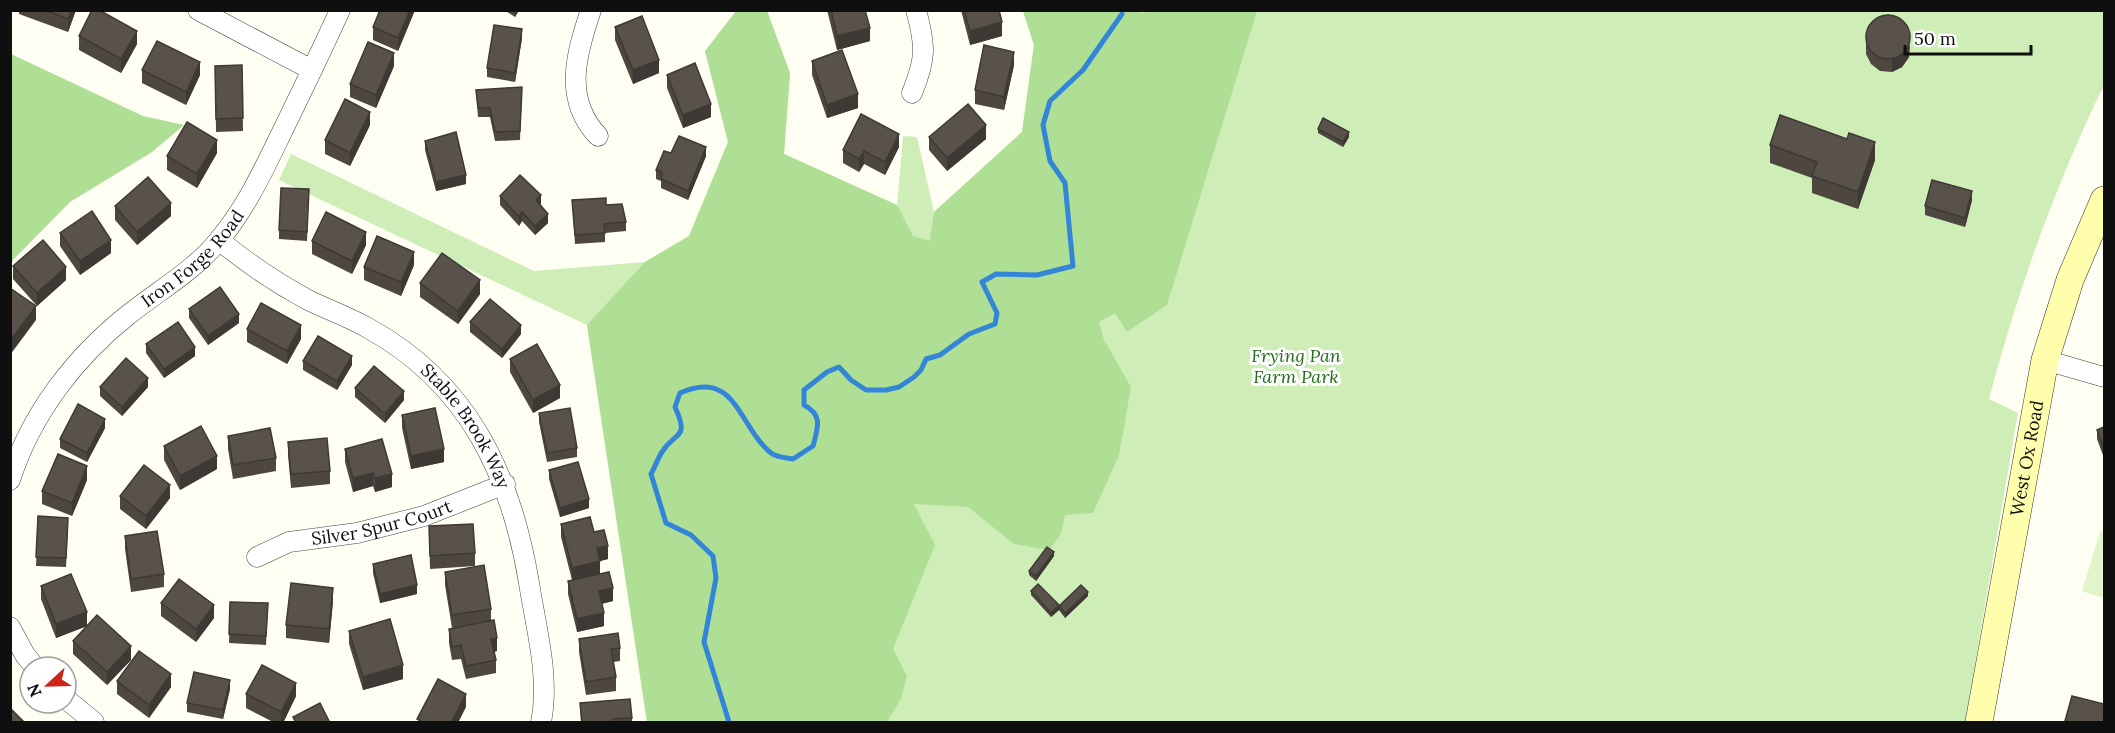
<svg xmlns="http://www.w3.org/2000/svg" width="2115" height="733" font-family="Lora,serif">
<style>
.green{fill:#ceedb7}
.forest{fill:#afdf95}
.pitch{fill:#e1f4ca}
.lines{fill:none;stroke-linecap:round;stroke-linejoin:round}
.stream{stroke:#3385d8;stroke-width:5}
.minor-casing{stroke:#424242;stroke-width:21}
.secondary-casing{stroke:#313131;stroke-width:28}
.minor{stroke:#fff;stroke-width:20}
.secondary{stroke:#fffead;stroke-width:27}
.wall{fill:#4d4740}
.shaded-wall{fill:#3e3934}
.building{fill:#59524b;stroke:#3e3934;stroke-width:1.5}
.labels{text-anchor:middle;stroke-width:6;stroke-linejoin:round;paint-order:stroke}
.street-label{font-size:18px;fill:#0f0f0f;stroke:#fff}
.park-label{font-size:18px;font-style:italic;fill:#226d19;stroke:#fff}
</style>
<rect width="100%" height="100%" fill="#fffef2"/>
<path class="green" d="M767 11 790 73 784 154 897 205 903 136 917 137 934 212 1022 132 1034 45 1023 11H2104V90L2102 89C2054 189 2017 292 1989 399L2018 413 1965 722H647L587 325 279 180 291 154 534 271 645 262 689 236 728 142 705 51Z"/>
<g class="forest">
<path d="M1129 10 1143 13 1153 10 1257 11 1167 305 1127 332 1115 313 1099 322 1104 340 1131 387 1119 455 1093 513 1065 515 1061 534 1049 550 1014 544 968 507 914 504 935 545 893 649 907 676 901 699 887 722H647L587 325 645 262 689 236 728 142 705 51 736 11H767L790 73 784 154 897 205 913 236 930 241 934 212 1022 132 1034 45 1023 11Z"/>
<path d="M11 54 143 116 184 125 152 152 70 202 11 262Z"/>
</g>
<path class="pitch" d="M2100 532 2104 533V598L2082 591Z"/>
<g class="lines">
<path class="stream" d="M729 722 704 642 716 578 713 556 691 535 666 523 651 474C655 467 658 458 662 452 675 431 690 440 675 407L680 393C736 368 738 426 771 453 776 457 787 458 793 459L813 446C818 427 823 415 804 405V390L827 372 839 367 851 380 866 390H886L899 387 914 377 921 370 926 359 940 355 969 334 995 324 997 313 982 282 996 274 1037 275 1073 266 1065 183 1050 161 1043 125 1050 101 1083 70 1122 14"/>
<defs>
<g id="minor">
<path d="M198 10 312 70"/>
<path d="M591 10C576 54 563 99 598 136"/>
<path d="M912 93C926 59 926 46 916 10"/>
<path id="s1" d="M219 240C247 263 278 284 310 301 329 310 349 317 368 328 468 383 511 474 529 583 536 628 550 677 541 722"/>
<path d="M2045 360 2104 377"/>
<path id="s2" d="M10 480C31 414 75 357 128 315 159 290 194 271 219 240 246 208 263 171 281 134 301 93 321 52 340 10"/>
<path id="s3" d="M257 557 289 542 357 533 424 516 505 484"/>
<path d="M10 627 25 655 35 667"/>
<path d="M66 699 94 722"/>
</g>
<g id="secondary">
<path id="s4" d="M1979 722 2045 360 2070 280 2104 200"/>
</g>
</defs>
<use href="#minor" class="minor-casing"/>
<use href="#secondary" class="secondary-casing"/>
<use href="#minor" class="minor"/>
<use href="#secondary" class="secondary"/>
</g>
<g class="wall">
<path d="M19 10H76L68 32 19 14Z"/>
<path d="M415 10 398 51 373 40V27Z"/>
<path d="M504 10H519L515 17Z"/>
<path d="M827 10H865L870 41 837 50Z"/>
<path d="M961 10H999L1002 36 970 45Z"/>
<path d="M615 27 659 73 633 84 615 40Z"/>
<path d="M79 36 137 44 121 73 79 50Z"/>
<path d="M522 38 515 82 487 77V68Z"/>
<path d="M1866 41 1910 46 1909 57 1902 67 1892 72 1880 71 1871 64 1866 54Z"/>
<path d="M812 61 858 108 827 118 812 75Z"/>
<path d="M242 65 243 131 216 132 215 66Z"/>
<path d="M1014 65 1004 110 975 104V90Z"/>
<path d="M394 66 376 108 350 97V84Z"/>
<path d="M142 70 200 75 186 105 142 83Z"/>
<path d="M667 75 711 117 683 128 667 88Z"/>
<path d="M522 87 520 140 495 141 490 117H478L476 90Z"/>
<path d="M370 125 350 166 325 154V140Z"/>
<path d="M1318 129 1349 137 1343 147 1318 133Z"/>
<path d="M929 137 986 139 947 171 929 150Z"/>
<path d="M425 141 466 184 436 191 425 150Z"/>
<path d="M1770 145 1875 160 1858 209 1812 193V178L1770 163Z"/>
<path d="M899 147 885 175 864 164 859 172 843 163V150Z"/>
<path d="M217 153 197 188 167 170V156Z"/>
<path d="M671 153 706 156 688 200 661 188V181L656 179V170Z"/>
<path d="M309 189 307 241 279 239V230Z"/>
<path d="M500 196 541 204 540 205 548 223 535 235 522 221 519 226 500 205Z"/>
<path d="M572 200 606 205 626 222V231L605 233V242L575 244Z"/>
<path d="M1972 200 1965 227 1925 215V206Z"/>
<path d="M115 206 171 216 137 245 115 220Z"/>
<path d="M60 233 111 253 80 275 60 246Z"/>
<path d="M312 241 366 245 352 274 312 254Z"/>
<path d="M414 265 401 296 364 280V267Z"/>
<path d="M13 266 66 280 37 306 13 279Z"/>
<path d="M420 283 480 294 458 324 420 297Z"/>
<path d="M189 309 239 323 208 345 189 318Z"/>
<path d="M470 322 521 334 502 358 470 332Z"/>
<path d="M247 329 301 339 287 364 247 342Z"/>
<path d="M146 344 195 356 164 378 146 353Z"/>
<path d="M510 359 560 398 533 413 510 372Z"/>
<path d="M303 361 352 365 337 390 303 370Z"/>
<path d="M100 387H148L122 416 100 396Z"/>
<path d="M355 388 404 400 385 423 355 397Z"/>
<path d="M539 413 577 448V457L547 462 539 422Z"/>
<path d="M402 415 444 462 411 469 402 428Z"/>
<path d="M2104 427V458L2097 439V430Z"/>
<path d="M105 428 87 462 60 448V439Z"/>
<path d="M228 436 276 458V471L233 479 228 449Z"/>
<path d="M288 442 330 471V484L291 488 288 455Z"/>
<path d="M164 446 217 469 180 490 164 460Z"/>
<path d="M345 449 392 487 375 492 373 486 353 492 345 462Z"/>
<path d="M549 470 589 508 560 517 549 479Z"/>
<path d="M87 480 72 516 42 504V491Z"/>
<path d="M120 496 170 498 146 529 120 509Z"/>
<path d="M38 516 68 527 66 567 36 566Z"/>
<path d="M561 524 594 532 608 559 600 561V574L613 601 602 604 604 626 577 632 568 594V581L572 580 561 537Z"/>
<path d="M429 526 475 553V566L430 569Z"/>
<path d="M125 536 164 574V587L131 592 125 549Z"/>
<path d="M1054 556 1036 581 1029 575V571Z"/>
<path d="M373 564 417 594 380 603 373 573Z"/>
<path d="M445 572 491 609V621L497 651 494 652 496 660V673L466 679 461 659 452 660 449 643V629L466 626 452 628 445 585Z"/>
<path d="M41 586 87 626 56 638 41 599Z"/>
<path d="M1031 591 1059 605 1088 596 1065 618 1059 610 1051 617 1031 595Z"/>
<path d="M333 601 329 643 286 638V625Z"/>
<path d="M230 602 268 603 266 645 229 643Z"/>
<path d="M161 603 214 618 196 642 161 616Z"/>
<path d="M349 631 403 679 363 690 349 644Z"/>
<path d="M579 639 620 648V661L613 662 616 677V691L586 695 579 652Z"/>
<path d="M73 641 131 660 107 685 73 654Z"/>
<path d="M117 681 171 687 149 718 117 694Z"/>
<path d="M230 689 223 719 187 712V703Z"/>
<path d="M246 694 296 696 283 723H275L246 708Z"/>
<path d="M580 703 632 718V723H581Z"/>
</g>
<g class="shaded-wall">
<path d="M71 10H76L68 32V19Z"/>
<path d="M410 10H415L398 51V38Z"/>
<path d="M515 10H519L515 17Z"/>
<path d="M1002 22V36L970 45V31Z"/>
<path d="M870 28V41L837 50V36Z"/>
<path d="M522 29V38L515 82V73Z"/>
<path d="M137 31V44L121 73V59Z"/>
<path d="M1910 32 1909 57 1902 67 1892 72V59Z"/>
<path d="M1014 52V65L1004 110V97Z"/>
<path d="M394 53V66L376 108V95Z"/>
<path d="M659 60V73L633 84V70Z"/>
<path d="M200 62V75L186 105V92Z"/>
<path d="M858 94V108L827 118V105Z"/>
<path d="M711 104V117L683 128V115Z"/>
<path d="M370 112V125L350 166V153Z"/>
<path d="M986 125V139L947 171V158Z"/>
<path d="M1349 132V137L1343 147V142Z"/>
<path d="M899 134V147L885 175V162Z"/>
<path d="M217 140V153L197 188V174Z"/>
<path d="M1875 142V160L1858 209V192Z"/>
<path d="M706 147V156L688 200V191Z"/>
<path d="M864 151V164L859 172V159Z"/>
<path d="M466 175V184L436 191V182Z"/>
<path d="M1972 191V200L1965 227V218Z"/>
<path d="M541 195V204L536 209V200Z"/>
<path d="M171 203V216L137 245V232Z"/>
<path d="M522 212V221L519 226V217Z"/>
<path d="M548 214V223L535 235V226Z"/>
<path d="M366 232V245L352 274V261Z"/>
<path d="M111 240V253L80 275V261Z"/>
<path d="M414 252V265L401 296V282Z"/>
<path d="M66 267V280L37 306V293Z"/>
<path d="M480 280V294L458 324V311Z"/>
<path d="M36 306V320L10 355V341Z"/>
<path d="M239 314V323L208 345V336Z"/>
<path d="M301 325V339L287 364V351Z"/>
<path d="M521 325V334L502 358V349Z"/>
<path d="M195 347V356L164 378V369Z"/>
<path d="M352 356V365L337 390V381Z"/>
<path d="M148 378V387L122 416V407Z"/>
<path d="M560 385V398L533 413V400Z"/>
<path d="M404 391V400L385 423V414Z"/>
<path d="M105 419V428L87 462V453Z"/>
<path d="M444 449V462L411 469V456Z"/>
<path d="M217 456V469L180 490V476Z"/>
<path d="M87 466V480L72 516V503Z"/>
<path d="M373 473V486L353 492V478Z"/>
<path d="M392 474V487L375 492V478Z"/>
<path d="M170 485V498L146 529V516Z"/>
<path d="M589 499V508L560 517V508Z"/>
<path d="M608 546V559L600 561V574L572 581V568L597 548Z"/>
<path d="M1054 552V556L1036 581V576Z"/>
<path d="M417 585V594L380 603V594Z"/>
<path d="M333 588V601L329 643V629Z"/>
<path d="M613 588V601L599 604V591Z"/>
<path d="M1088 592V596L1065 618V613Z"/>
<path d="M214 605V618L196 642V629Z"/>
<path d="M1059 605V610L1051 617V613Z"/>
<path d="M87 612V626L56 638V624Z"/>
<path d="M604 613V626L577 632V619Z"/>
<path d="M497 638V651L491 652V639Z"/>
<path d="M131 646V660L107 685V672Z"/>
<path d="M403 665V679L363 690V677Z"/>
<path d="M171 674V687L149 718V705Z"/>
<path d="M230 680V689L223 719V710Z"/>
<path d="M296 683V696L283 723H281V712Z"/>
<path d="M466 694V707L458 723H451Z"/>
</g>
<g class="building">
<path d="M45 10H71L68 19Z"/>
<path d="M92 10H99L137 31 121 59 79 36Z"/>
<path d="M380 10H410L398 38 373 27Z"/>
<path d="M831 10H865L870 28 837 36Z"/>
<path d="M964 10H999L1002 22 970 31Z"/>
<circle cx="1888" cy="37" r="22"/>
<path d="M642 16 659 60 633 70 615 27Z"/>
<path d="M494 25 522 29 515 73 487 68Z"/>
<path d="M157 41 200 62 186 92 142 70Z"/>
<path d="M368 42 394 53 376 95 350 84Z"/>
<path d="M984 45 1014 52 1004 97 975 90Z"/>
<path d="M842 50 858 94 827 105 812 61Z"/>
<path d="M695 63 711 104 683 115 667 75Z"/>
<path d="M242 65 243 118 216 119 215 66Z"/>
<path d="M522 87 520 131 495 132 490 108H478L476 90Z"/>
<path d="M345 99 370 112 350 153 325 140Z"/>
<path d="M968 104 986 125 947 158 929 137Z"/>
<path d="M861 114 899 134 885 162 864 151 859 159 843 150Z"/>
<path d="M1780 115 1847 139 1849 133 1875 142 1858 192 1812 176 1817 162 1770 145Z"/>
<path d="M1323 118 1349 132 1343 142 1318 129Z"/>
<path d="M187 122 217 140 197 174 167 156Z"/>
<path d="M456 132 466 175 436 182 425 141Z"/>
<path d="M679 136 706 147 688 191 661 179 662 172 656 170 664 151 671 153Z"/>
<path d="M520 175 541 195 536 200 548 214 535 226 522 212 519 217 500 196Z"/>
<path d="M148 177 171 203 137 232 115 206Z"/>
<path d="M1932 180 1972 191 1965 218 1925 206Z"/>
<path d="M281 188 309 189 307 232 279 230Z"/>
<path d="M606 198V205L622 204 626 222 604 224 605 233 575 235 572 200Z"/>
<path d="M92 211 111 240 80 261 60 233Z"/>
<path d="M326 212 366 232 352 261 312 241Z"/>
<path d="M377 236 414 252 401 282 364 267Z"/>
<path d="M43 240 66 267 37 293 13 266Z"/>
<path d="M442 253 480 280 458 311 420 283Z"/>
<path d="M220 287 239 314 208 336 189 309Z"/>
<path d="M10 288 36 306 10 341Z"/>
<path d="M490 299 521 325 502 349 470 322Z"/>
<path d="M261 303 301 325 287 351 247 329Z"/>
<path d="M178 322 195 347 164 369 146 344Z"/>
<path d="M318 336 352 356 337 381 303 361Z"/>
<path d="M537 344 560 385 533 400 510 359Z"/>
<path d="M126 358 148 378 122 407 100 387Z"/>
<path d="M374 366 404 391 385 414 355 388Z"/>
<path d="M78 404 105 419 87 453 60 439Z"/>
<path d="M435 408 444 449 411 456 402 415Z"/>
<path d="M570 408 577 448 547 453 539 413Z"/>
<path d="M201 426 217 456 180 476 164 446Z"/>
<path d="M2104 427V449L2097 430Z"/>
<path d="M270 428 276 458 233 465 228 436Z"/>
<path d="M327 438 330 471 291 474 288 442Z"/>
<path d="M382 439 392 474 375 478 373 473 353 478 345 449Z"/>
<path d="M58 454 87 466 72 503 42 491Z"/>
<path d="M578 462 589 499 560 508 549 470Z"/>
<path d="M144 465 170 485 146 516 120 496Z"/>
<path d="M38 516 68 518 66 558 36 557Z"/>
<path d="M590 517 594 532 604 530 608 546 597 548 600 561 572 568 561 524Z"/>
<path d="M473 524 475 553 430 556 429 526Z"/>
<path d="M157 531 164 574 131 579 125 536Z"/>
<path d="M1047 547 1054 552 1036 576 1029 571Z"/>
<path d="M411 555 417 585 380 594 373 564Z"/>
<path d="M484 565 491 609 452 615 445 572Z"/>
<path d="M609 572 613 588 599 591 604 613 577 619 568 581Z"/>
<path d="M71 574 87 612 56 624 41 586Z"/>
<path d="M179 579 214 605 196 629 161 603Z"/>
<path d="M291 583 333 588 329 629 286 625Z"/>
<path d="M1038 584 1059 605 1051 613 1031 591Z"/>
<path d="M1081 585 1088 592 1065 613 1059 606Z"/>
<path d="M230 602 268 603 266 636 229 634Z"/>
<path d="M97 615 131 646 107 672 73 641Z"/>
<path d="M390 619 403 665 363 677 349 631Z"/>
<path d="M494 620 497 638 491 639 496 660 466 666 461 645 452 647 449 629Z"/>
<path d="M618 633 620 648 611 649 616 677 586 682 579 639Z"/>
<path d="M139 651 171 674 149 705 117 681Z"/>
<path d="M262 665 296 683 281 712 246 694Z"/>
<path d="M194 672 230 680 223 710 187 703Z"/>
<path d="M438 679 466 694 451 723H424L417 719Z"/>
<path d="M2072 696 2104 704V723H2071L2065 721Z"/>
<path d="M630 699 632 718 612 719V723H582L580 703Z"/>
<path d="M320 703 330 723H296L293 717Z"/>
<path d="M10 708 25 723H10Z"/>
</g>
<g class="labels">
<g class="street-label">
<text dy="6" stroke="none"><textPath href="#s2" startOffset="292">Iron Forge Road</textPath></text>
<text dy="6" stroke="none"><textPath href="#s1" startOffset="315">Stable Brook Way</textPath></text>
<text dy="6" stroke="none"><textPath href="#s4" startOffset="268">West Ox Road</textPath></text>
<text dy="6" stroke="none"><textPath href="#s3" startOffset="130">Silver Spur Court</textPath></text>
</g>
<g class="park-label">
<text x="1296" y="362">Frying Pan<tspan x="1296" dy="21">Farm Park</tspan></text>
</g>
</g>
<rect width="2115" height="733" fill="none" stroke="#0f0f0f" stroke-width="24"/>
<g transform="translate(48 685) rotate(248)"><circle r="28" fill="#ffffff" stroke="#9f9f9f" stroke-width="1.5"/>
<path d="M0-4.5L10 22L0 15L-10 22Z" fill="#cb251b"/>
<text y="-9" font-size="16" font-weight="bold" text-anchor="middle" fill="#0f0f0f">N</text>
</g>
<path d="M1905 45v9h126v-9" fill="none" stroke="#0f0f0f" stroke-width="3"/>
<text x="1914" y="45" font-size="18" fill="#0f0f0f" stroke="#ffffff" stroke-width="4.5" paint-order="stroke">50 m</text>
</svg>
